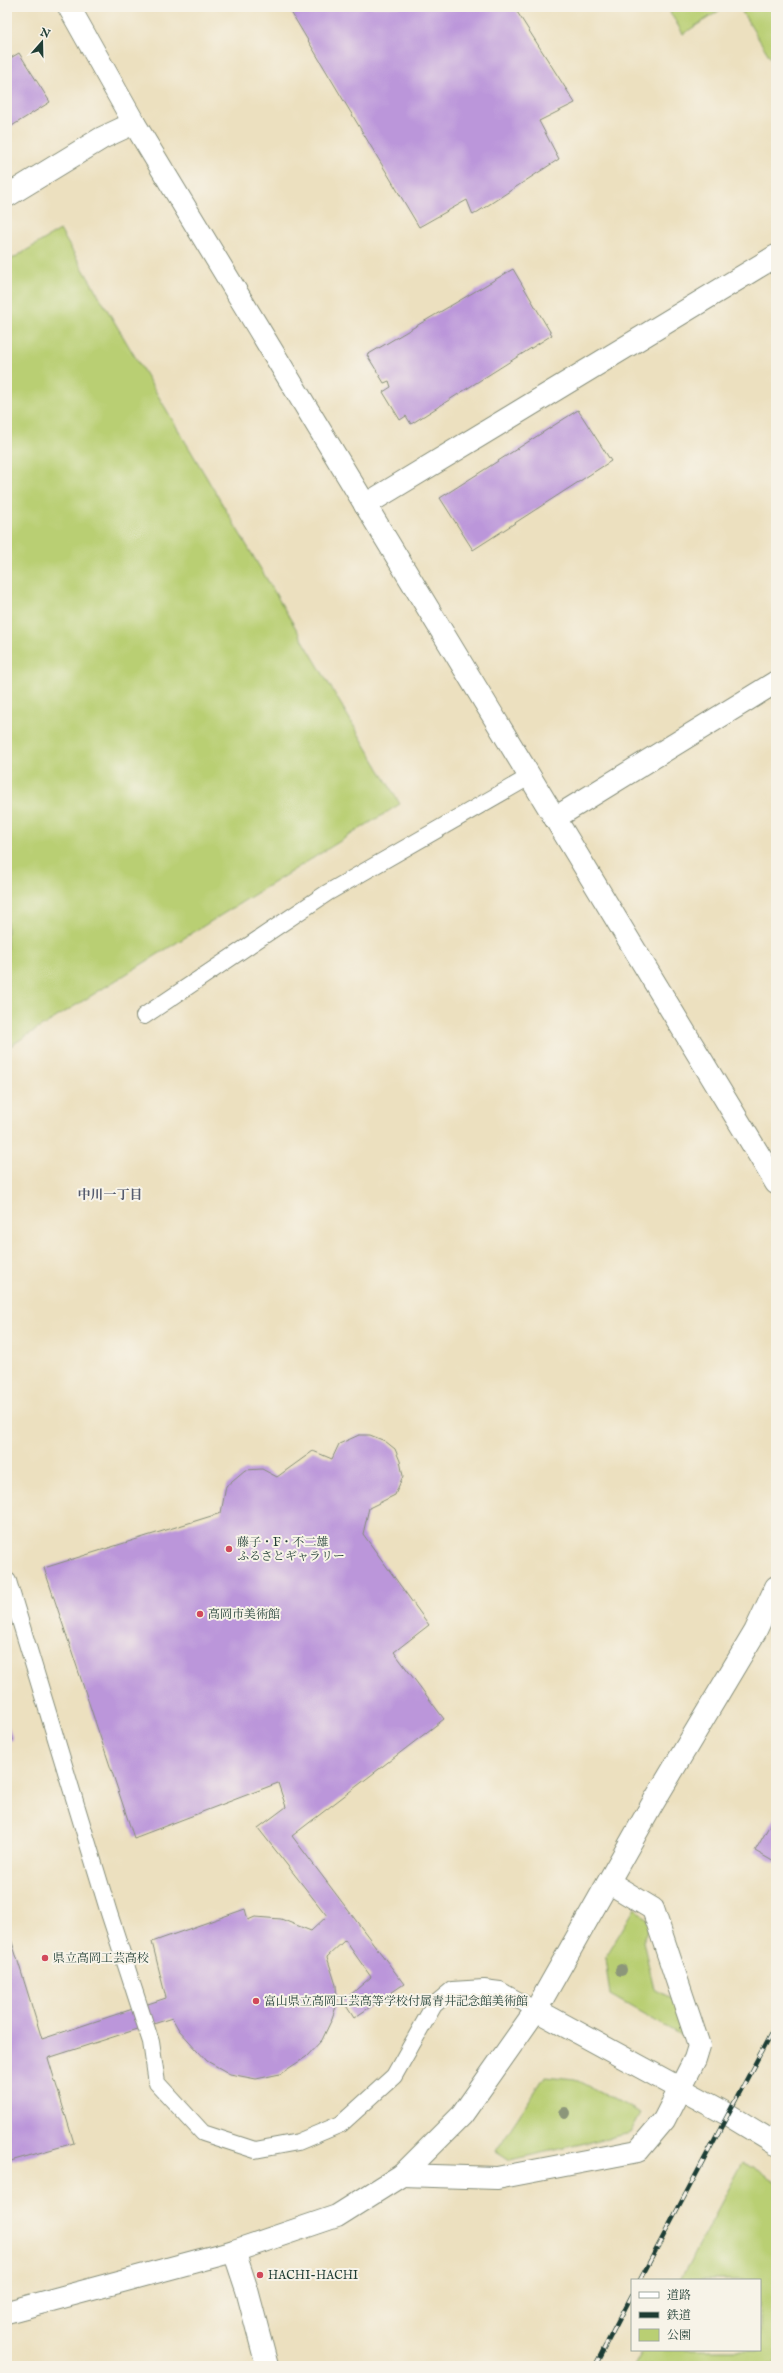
<svg xmlns="http://www.w3.org/2000/svg" width="783" height="2373" font-family="'IM FELL English','Noto Serif JP',serif">
<style>
.green{fill:#b9cf73;stroke:#6c8654}
.building{fill:#bb96da}
.lines{fill:none;stroke-linecap:round;stroke-linejoin:round}
.lane-casing{stroke:#868e7a;stroke-width:18}
.street-casing{stroke:#868e7a;stroke-width:24}
.secondary-casing{stroke:#868e7a;stroke-width:24}
.lane{stroke:#fff;stroke-width:16}
.street{stroke:#fff;stroke-width:22}
.secondary{stroke:#fff;stroke-width:22}
.rail-casing{stroke:#1f3d34;stroke-width:4.5}
.rail{stroke:#f7f3e8;stroke-width:3;stroke-dasharray:9;stroke-linecap:butt}
.tree{fill:#8c967a}
.poi-dot{fill:#d1495b;stroke:#f7f3e8;stroke-width:1.5}
.labels{text-anchor:middle;stroke-width:4;stroke-linejoin:round;paint-order:stroke}
.poi-label{font-size:12px;fill:#1f3d34;stroke:#f7f3e8;text-anchor:start}
.neighbourhood-label{font-size:13px;font-weight:bold;fill:#565c6e;stroke:#f7f3e8}
</style>
<rect width="100%" height="100%" fill="#f7f3e8"/>
<filter id="ink" filterUnits="userSpaceOnUse"><feTurbulence type="fractalNoise" baseFrequency=".025" numOctaves="2"/><feDisplacementMap in="SourceGraphic" scale="8" xChannelSelector="R" yChannelSelector="G"/><feConvolveMatrix kernelMatrix="1 2 1 2 8 2 1 2 1" color-interpolation-filters="sRGB"/></filter>
<filter id="wash" filterUnits="userSpaceOnUse"><feTurbulence type="fractalNoise" baseFrequency=".012" numOctaves="4" result="noise"/><feDisplacementMap in="SourceGraphic" scale="16" xChannelSelector="R" yChannelSelector="G"/><feGaussianBlur stdDeviation="0.9" result="paint"/><feColorMatrix in="noise" values="0 0 0 0 0 0 0 0 0 0 0 0 0 0 0 0 0 1.4 0 .05"/><feComposite in="paint" operator="in"/></filter>
<g filter="url(#wash)">
<rect width="100%" height="100%" fill="#ece0bf"/>
<g class="green">
<path d="M667 7H725L683 34Z"/>
<path d="M739 7H776V67Z"/>
<path d="M60 230 400 804 7 1048V262Z"/>
<path d="M635 1908 652 1923 643 1941 654 1989 673 1999 684 2037 610 1995 605 1958Z"/>
<path d="M545 2076 575 2079 641 2113 630 2133 510 2160 496 2151Z"/>
<path d="M743 2162 776 2183V2366H634L643 2350H760V2280H680Z"/>
</g>
<g id="blocks">
<g class="building">
<path d="M288 7H514L575 103 539 121 559 159 473 215 467 200 419 227Z"/>
<path d="M19 53 50 102 7 129V60Z"/>
<path d="M513 269 552 335 411 424 406 416 400 420 383 392 391 387 389 381 384 383 367 355Z"/>
<path d="M578 410 611 461 473 550 440 498Z"/>
<path d="M359 1435H370L385 1441 395 1449 400 1461 403 1476 395 1495 369 1508 363 1534 429 1625 394 1652 444 1719 292 1836 404 1984 354 2018 343 2001 371 1977 345 1940 327 1957 336 1985 337 2004 331 2021 322 2040 306 2057 280 2074 256 2079 230 2074 207 2061 179 2030 172 2018 48 2058 74 2143 7 2162V1926L42 2039 166 1998 152 1942 245 1909 248 1920 255 1917 281 1919 311 1931 327 1916 258 1828 286 1807 278 1783 134 1838 44 1568 221 1513 226 1486 245 1470 262 1469 277 1477 313 1451 332 1459 339 1444Z"/>
<path d="M7 1721 13 1740 7 1741Z"/>
<path d="M776 1814V1863L755 1851Z"/>
</g>
</g>
</g>
<g filter="url(#ink)">
<use href="#blocks" fill-opacity="0" stroke="#868e7a" stroke-width="1"/>
<g class="lines">
<defs>
<g id="lane">
<path d="M144 1016 327 893 529 777"/>
<path d="M8 1581 109 1913 151 2042 157 2083 203 2133 255 2150 298 2142 341 2124 394 2076 434 2005 452 1990 484 1988 500 1990 536 2010"/>
</g>
<g id="street">
<path d="M7 196 102 138 134 123"/>
<path d="M555 818 776 682"/>
<path d="M402 2175 497 2178 638 2151 664 2120 695 2059 699 2046 653 1909 610 1883"/>
<path d="M234 2251 247 2290 267 2366"/>
</g>
<g id="secondary">
<path d="M69 7 134 123 776 1183"/>
<path d="M365 505 776 256"/>
<path d="M536 2010 727 2114 776 2144"/>
<path d="M7 2312 234 2251 337 2216 402 2175 462 2115 536 2010 653 1803 755 1632 776 1587"/>
</g>
</defs>
<use href="#lane" class="lane-casing"/>
<use href="#street" class="street-casing"/>
<use href="#secondary" class="secondary-casing"/>
<use href="#lane" class="lane"/>
<use href="#street" class="street"/>
<use href="#secondary" class="secondary"/>
<defs>
<g id="rail">
<path d="M640 2280 776 2024"/>
<path d="M595 2366 632 2295"/>
</g>
</defs>
<use href="#rail" class="rail-casing"/>
<use href="#rail" class="rail"/>
</g>
<g class="tree">
<circle cx="621" cy="1970" r="6"/>
<circle cx="565" cy="2113" r="6"/>
</g>
</g>
<g class="poi-dot">
<circle cx="229" cy="1549" r="4"/>
<circle cx="200" cy="1614" r="4"/>
<circle cx="45" cy="1958" r="4"/>
<circle cx="256" cy="2001" r="4"/>
<circle cx="260" cy="2275" r="4"/>
</g>
<g class="labels">
<g class="poi-label">
<text x="237" y="1546">藤子・F・不二雄<tspan x="237" dy="14">ふるさとギャラリー</tspan></text>
<text x="208" y="1618">高岡市美術館</text>
<text x="53" y="1962">県立高岡工芸高校</text>
<text x="264" y="2005">富山県立高岡工芸高等学校付属青井記念館美術館</text>
<text x="268" y="2279">HACHI-HACHI</text>
</g>
<g class="neighbourhood-label">
<text x="110" y="1199">中川一丁目</text>
</g>
</g>
<rect width="783" height="2373" fill="none" stroke="#f7f3e8" stroke-width="24"/>
<rect x="631" y="2279" width="130" height="72" fill="#f7f3e8" stroke="#a1aaa0"/>
<rect x="639" y="2292" width="20" height="6" fill="#ffffff" stroke="#a1aaa0"/>
<text x="667" y="2299" font-size="12" fill="#1f3d34">道路</text>
<rect x="639" y="2312" width="20" height="6" fill="#1f3d34" stroke="#a1aaa0"/>
<text x="667" y="2319" font-size="12" fill="#1f3d34">鉄道</text>
<rect x="639" y="2329" width="20" height="12" fill="#b9cf73" stroke="#a1aaa0"/>
<text x="667" y="2339" font-size="12" fill="#1f3d34">公園</text>
<g transform="translate(42 42) rotate(20)" stroke="#f7f3e8" stroke-width="3" paint-order="stroke">
<path d="M0-3L7 15L0 10L-7 15Z" fill="#1f3d34"/>
<text y="-6" font-size="11" font-weight="bold" text-anchor="middle" fill="#1f3d34">N</text>
</g>
</svg>
